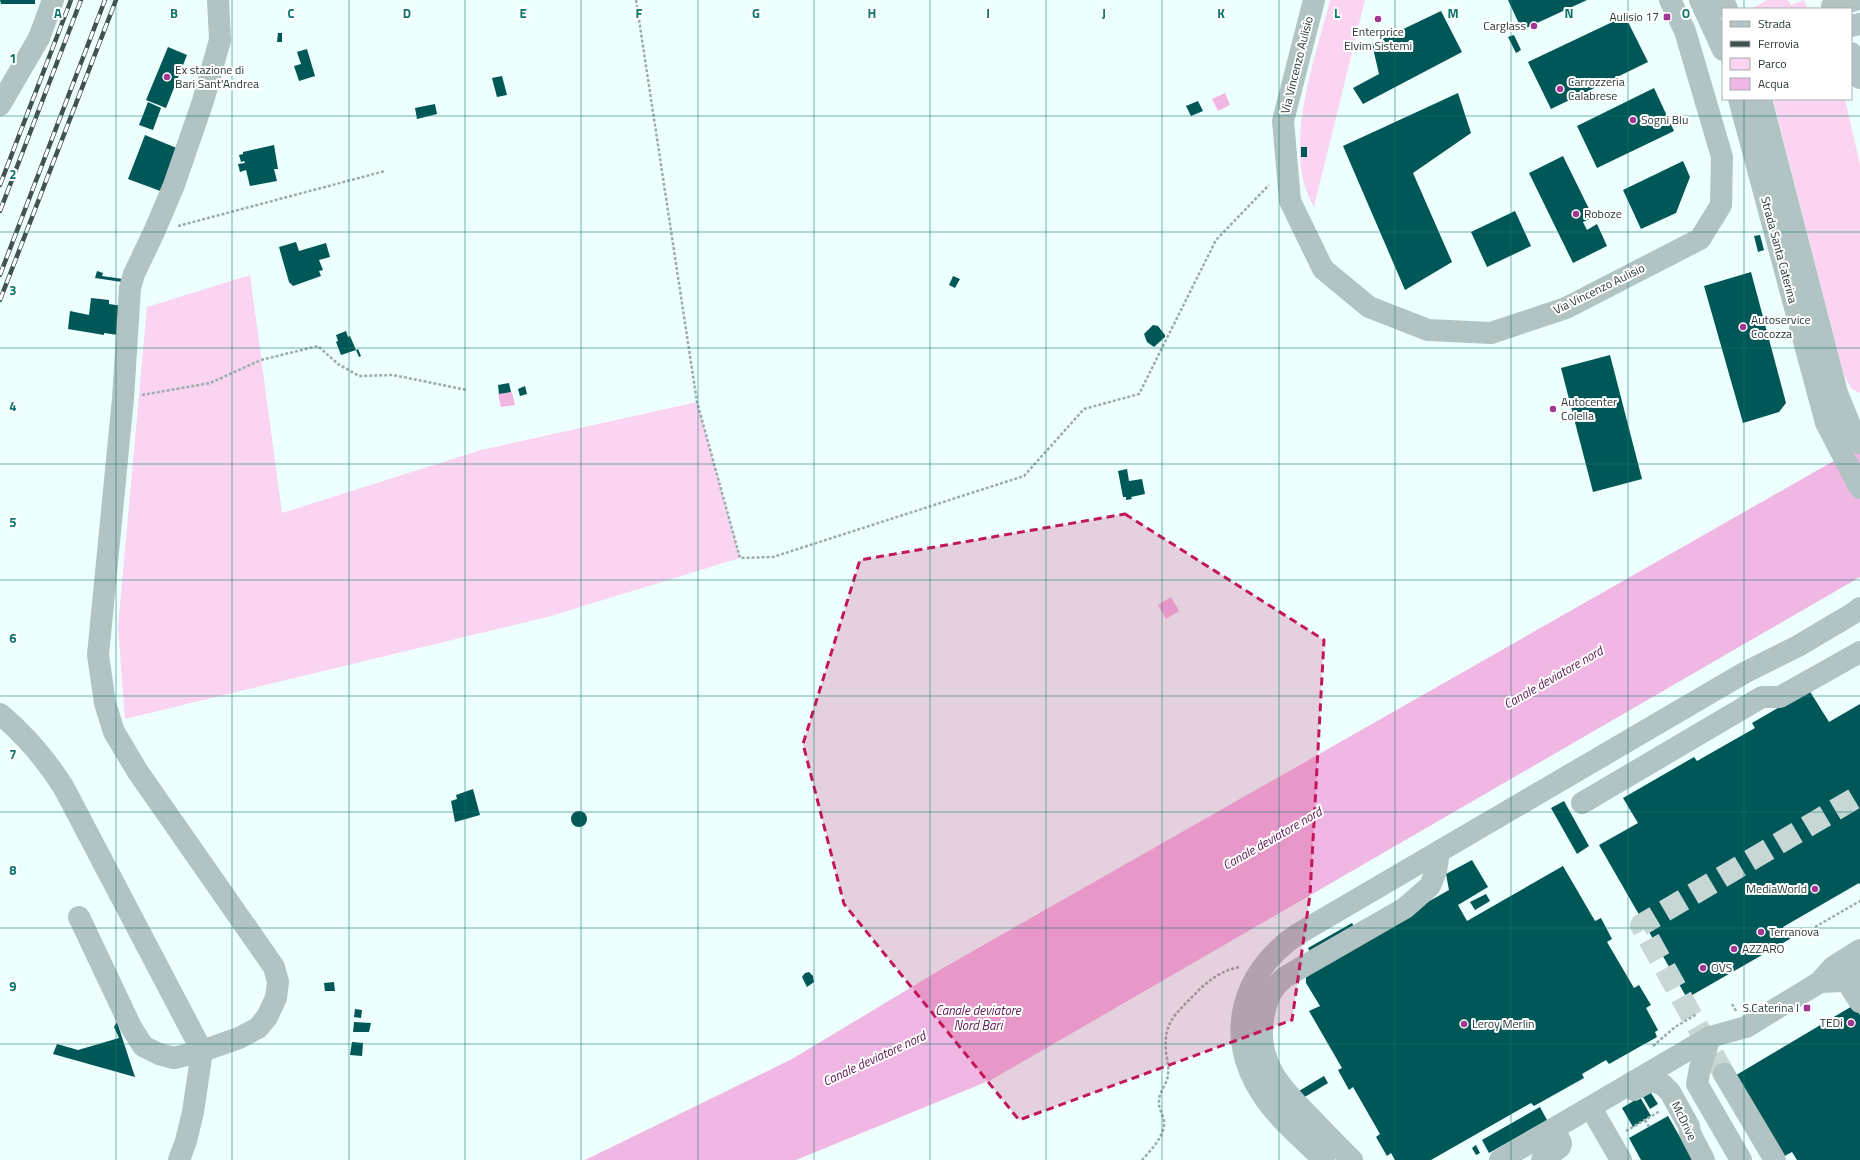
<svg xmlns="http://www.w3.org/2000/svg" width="1860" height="1160" font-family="'Titillium Web',sans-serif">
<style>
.green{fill:#fad4f1}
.water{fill:#f1b7e4}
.building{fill:#005757}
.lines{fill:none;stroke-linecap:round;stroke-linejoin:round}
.minor-tunnel{stroke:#c6d7d6;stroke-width:22;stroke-dasharray:22 11;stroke-linecap:butt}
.path{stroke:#9badac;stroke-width:2.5;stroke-dasharray:3 2;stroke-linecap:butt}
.minor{stroke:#b1c3c3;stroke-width:22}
.rail-casing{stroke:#415251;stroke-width:4.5}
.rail{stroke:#fff;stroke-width:3;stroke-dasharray:9;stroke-linecap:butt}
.marked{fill:#c2185b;fill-opacity:0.2;stroke:#c2185b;stroke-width:3;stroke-dasharray:8 5;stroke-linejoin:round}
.grid{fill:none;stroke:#0f766e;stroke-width:1;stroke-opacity:0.55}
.poi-dot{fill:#a33593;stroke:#fff;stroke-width:1.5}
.labels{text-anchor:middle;stroke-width:4;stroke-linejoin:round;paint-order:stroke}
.poi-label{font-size:12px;fill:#283938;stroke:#fff;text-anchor:start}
.street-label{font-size:12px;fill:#283938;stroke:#fff}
.water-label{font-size:13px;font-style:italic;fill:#5d1a53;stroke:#fff}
.grid-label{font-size:13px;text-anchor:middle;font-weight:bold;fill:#0f766e;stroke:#fff;stroke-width:4;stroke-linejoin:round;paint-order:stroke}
</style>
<rect width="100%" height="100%" fill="#edfffe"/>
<g class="green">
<path d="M1330 0H1365L1314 207C1309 198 1305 189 1303 179 1291 123 1316 55 1330 0Z"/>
<path d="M1767 0H1788L1791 5 1804 0 1808 9H1751Z"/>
<path d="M1773 99H1845L1860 165V393L1852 389 1844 376Z"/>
<path d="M250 275 282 513 481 450 697 402 740 558 551 616 125 719 118 627 147 307Z"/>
</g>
<g class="water">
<path d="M1225 93 1230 105 1218 111 1212 99Z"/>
<path d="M512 392 515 405 501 407 498 394Z"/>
<path d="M1860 446V577L991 1080 796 1160H585L792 1059 945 967Z"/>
<path d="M1171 597 1179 611 1166 619 1158 605Z"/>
</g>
<g class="building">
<path d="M0 0H35V4H1Z"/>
<path d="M1508 0H1587L1522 30Z"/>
<path d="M1441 11 1462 52 1363 104 1353 88 1379 74 1372 44Z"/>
<path d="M1625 16 1648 62 1551 109 1528 62Z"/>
<path d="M278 33H282V42H277Z"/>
<path d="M1514 35 1521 50 1516 53 1508 37Z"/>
<path d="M168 47 187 55 166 108 146 100Z"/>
<path d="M307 49 315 76 299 81 294 66 301 64 297 52Z"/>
<path d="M502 76 507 95 497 97 492 78Z"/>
<path d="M1654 88 1674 131 1597 168 1577 126Z"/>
<path d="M1458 93 1471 133 1413 173 1452 262 1405 290 1343 146Z"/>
<path d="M1198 101 1203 111 1191 116 1186 106Z"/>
<path d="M148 102 161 108 153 130 139 125Z"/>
<path d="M435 104 437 114 417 119 415 108Z"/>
<path d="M145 135 179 149 163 192 128 179Z"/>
<path d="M274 145 278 169H274L277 181 250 186 246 170 240 172 238 164 245 163 244 161 241 162 239 155 243 154V152Z"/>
<rect x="1301" y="147" width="6" height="10"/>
<path d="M1563 156 1593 217 1583 222 1587 230 1597 224 1607 246 1573 263 1529 173Z"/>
<path d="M1683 161 1690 177 1676 213 1641 229 1623 190Z"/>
<path d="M1515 211 1531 246 1487 267 1471 232Z"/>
<path d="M1760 235 1764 250 1758 252 1754 236Z"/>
<path d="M296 242 299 251 326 243 330 257 319 260 323 270 319 271 321 276 293 286 289 282 279 247Z"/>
<path d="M97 271 103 273 102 276 123 279 122 282 95 278Z"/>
<path d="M1751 272 1786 403 1779 412 1743 423 1704 286Z"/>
<path d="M953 276 960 279 955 288 949 285Z"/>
<path d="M91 298 109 300V304L122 306 118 335 104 333V335L68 329 70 311 89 315Z"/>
<path d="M1153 325 1158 326 1165 335V337L1154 347 1147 342 1144 334Z"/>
<path d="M346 331 348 337 350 336 356 350 358 349 361 356 359 357 356 350 341 355 336 342 338 341 336 335Z"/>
<path d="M1610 355 1642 479 1593 492 1561 368Z"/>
<path d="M509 383 511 392 499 394 498 385Z"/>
<path d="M525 386 527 394 520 396 518 389Z"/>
<path d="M1127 469 1129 481 1142 479 1145 494 1131 497 1132 499 1126 500V497H1123L1118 471Z"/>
<path d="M1809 690 1829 722 1860 704V885L1859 883 1783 927 1790 939 1687 998 1599 845 1638 823 1623 798 1694 757 1697 761 1755 728 1752 723Z"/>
<path d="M473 789 480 815 455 822 451 801 457 799 456 795Z"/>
<path d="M1564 801 1589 846 1577 854 1551 808Z"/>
<circle cx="579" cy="819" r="8"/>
<path d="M1472 860 1488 887 1458 905 1467 921 1563 866 1595 921 1601 918 1612 939 1607 942 1634 988 1639 985 1651 1005 1646 1008 1658 1030 1655 1032 1657 1037 1609 1064 1606 1060 1582 1074 1584 1078 1534 1106 1531 1103 1431 1160H1395L1391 1153 1387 1156 1376 1137 1380 1134 1353 1087 1349 1090 1338 1070 1342 1068 1309 1011 1320 1006 1306 983V976L1317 965 1308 948 1352 923 1362 939 1449 890 1446 874Z"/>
<path d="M1486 894 1490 901 1475 910 1470 902Z"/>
<path d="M809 972 813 976 814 982 807 987 802 977 805 973Z"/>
<path d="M334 982 335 991H325L324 983Z"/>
<path d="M1854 1005 1860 1015V1160H1797L1792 1152 1781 1158 1733 1077Z"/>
<path d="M355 1009 362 1010 361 1018 354 1017Z"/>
<path d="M117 1022 135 1077 53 1054 57 1044 78 1050 119 1038 114 1027Z"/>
<path d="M354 1022 371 1023 369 1032H353Z"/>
<path d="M352 1042 363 1043 362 1056 350 1055Z"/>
<path d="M1324 1076 1328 1083 1303 1098 1299 1091Z"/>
<path d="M1651 1093 1658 1104 1650 1109 1643 1097Z"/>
<path d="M1640 1097 1651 1116 1633 1127 1622 1108Z"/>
<path d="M1540 1107 1547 1120 1489 1153 1482 1140Z"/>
<path d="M1668 1116 1693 1160H1641L1629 1138Z"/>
<path d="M1476 1145 1480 1153 1476 1155 1472 1148Z"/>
</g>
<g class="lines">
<path class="minor-tunnel" d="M1724 1074 1641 925 1857 797"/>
<g class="path">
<path d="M636 0 697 402 740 558 773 557 1024 476 1084 409 1139 394 1216 240 1269 185"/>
<path d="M178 226 385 171"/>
<path d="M142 395 210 383 261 360 318 346 338 364 359 376 393 375 467 390"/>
<path d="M1815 927 1860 901"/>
<path d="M1732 1004 1736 1011"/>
<path d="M1653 1046 1675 1027 1697 1014"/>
<path d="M1645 1120 1649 1127"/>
<path d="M1626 1131 1660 1111"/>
<path d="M1142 1160C1150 1151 1166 1135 1164 1121 1163 1115 1158 1107 1159 1101 1159 1091 1167 1085 1168 1075 1169 1066 1167 1060 1166 1052 1163 1021 1177 1013 1196 993 1207 981 1224 969 1240 967"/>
</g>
<g class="minor">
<path d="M1314 0 1283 121 1290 201 1323 269 1369 307 1428 330 1491 333 1566 308 1700 239 1721 205 1722 157 1685 31 1670 0"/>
<path d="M1700 0 1723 50"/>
<path d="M1723 0 1727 9"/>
<path d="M1832 6 1855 0"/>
<path d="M1851 26 1860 24"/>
<path d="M1851 53 1860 78"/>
<path d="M1739 99 1826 423 1860 488"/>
<path d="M1761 99 1837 393 1850 425 1860 443"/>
<path d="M0 105 39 38 53 0"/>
<path d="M0 714C26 736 46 759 64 788L202 1051 193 1112 186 1141 179 1160"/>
<path d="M1582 803 1762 697H1780L1860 652"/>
<path d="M79 917 131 1027 143 1046 159 1054 174 1058 202 1051 239 1038 258 1028 267 1017 276 998 278 982 274 967 138 772 114 732 105 703 98 655 123 398 130 288 134 274 154 232 174 185 203 101 220 40 218 0"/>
<path d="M1846 980 1860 1002"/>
<path d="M1820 982 1843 981 1860 972"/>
<path d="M1710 1037 1700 1068 1697 1084 1741 1160"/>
<path d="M1724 1074 1775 1160"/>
<path d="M1634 1090 1646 1083 1653 1081 1663 1085 1670 1092 1689 1126 1690 1133 1704 1160"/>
<path d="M1591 1108 1621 1160"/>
<path d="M1324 1160C1304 1140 1277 1118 1262 1094 1223 1036 1242 971 1298 934L1744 673 1798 646 1852 614 1860 608"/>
<path d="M1352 1160C1337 1145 1323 1131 1309 1116 1281 1088 1256 1062 1263 1019 1266 1000 1270 990 1285 977L1405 908 1430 886 1436 871 1439 852"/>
<path d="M1500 1160 1710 1037 1746 1027 1820 982 1833 967 1860 950"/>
<path d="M1542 1160 1560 1147 1561 1143 1554 1129"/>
</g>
<defs>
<g id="rail">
<path d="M0 185 71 0"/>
<path d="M0 211 81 0"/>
<path d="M0 275 105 0"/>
<path d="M0 300 116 0"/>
</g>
</defs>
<use href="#rail" class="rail-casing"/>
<use href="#rail" class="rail"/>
</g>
<path class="marked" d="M1125 514 1324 640 1310 895 1292 1020 1019 1120 844 904 803 744 860 560Z"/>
<path class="grid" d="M116 0V1160M232 0V1160M349 0V1160M465 0V1160M581 0V1160M698 0V1160M814 0V1160M930 0V1160M1046 0V1160M1162 0V1160M1279 0V1160M1395 0V1160M1511 0V1160M1628 0V1160M1744 0V9M1744 99V1160M0 116H1860M0 232H1860M0 348H1860M0 464H1860M0 580H1860M0 696H1860M0 812H1860M0 928H1860M0 1044H1860"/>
<g class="poi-dot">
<rect x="1663" y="13" width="8" height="8" rx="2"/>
<circle cx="1378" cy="19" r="4"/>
<circle cx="1534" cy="26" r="4"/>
<circle cx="167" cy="77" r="4"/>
<circle cx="1560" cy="89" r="4"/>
<circle cx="1633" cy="120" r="4"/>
<circle cx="1576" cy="214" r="4"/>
<circle cx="1743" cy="327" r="4"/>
<circle cx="1553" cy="409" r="4"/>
<circle cx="1815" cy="889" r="4"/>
<circle cx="1761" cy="932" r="4"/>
<circle cx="1734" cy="949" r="4"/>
<circle cx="1703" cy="968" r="4"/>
<rect x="1803" y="1004" width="8" height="8" rx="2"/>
<circle cx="1851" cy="1023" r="4"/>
<circle cx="1464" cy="1024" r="4"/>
</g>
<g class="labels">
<g class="poi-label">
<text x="1659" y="21" text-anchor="end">Aulisio 17</text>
<text x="1526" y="30" text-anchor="end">Carglass</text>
<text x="1378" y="36" text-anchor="middle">Enterprice<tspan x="1378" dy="14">Elvim Sistemi</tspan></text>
<text x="175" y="74">Ex stazione di<tspan x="175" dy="14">Bari Sant'Andrea</tspan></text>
<text x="1568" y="86">Carrozzeria<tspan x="1568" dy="14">Calabrese</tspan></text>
<text x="1641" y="124">Sogni Blu</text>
<text x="1584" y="218">Roboze</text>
<text x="1751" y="324">Autoservice<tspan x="1751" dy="14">Cocozza</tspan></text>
<text x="1561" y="406">Autocenter<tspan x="1561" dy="14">Colella</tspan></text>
<text x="1807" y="893" text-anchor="end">MediaWorld</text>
<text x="1769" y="936">Terranova</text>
<text x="1742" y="953">AZZARO</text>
<text x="1711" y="972">OVS</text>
<text x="1799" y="1012" text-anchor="end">S.Caterina I</text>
<text x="1843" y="1027" text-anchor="end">TEDi</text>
<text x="1472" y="1028">Leroy Merlin</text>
</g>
<g class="street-label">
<text transform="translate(1297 65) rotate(-76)" y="4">Via Vincenzo Aulisio</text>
<text transform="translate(1779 250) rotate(75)" y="4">Strada Santa Caterina</text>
<text transform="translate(1599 289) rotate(-26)" y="4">Via Vincenzo Aulisio</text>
<text transform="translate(1684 1121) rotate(64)" y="4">McDrive</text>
</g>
<g class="water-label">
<text transform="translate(1553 677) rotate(-30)" y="5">Canale deviatore nord</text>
<text transform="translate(1272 838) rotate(-30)" y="5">Canale deviatore nord</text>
<text x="978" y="1015">Canale deviatore<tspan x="978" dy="15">Nord Bari</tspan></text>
<text transform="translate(874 1058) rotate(-25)" y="5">Canale deviatore nord</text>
</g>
</g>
<g class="grid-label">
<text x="58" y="18">A</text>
<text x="174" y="18">B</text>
<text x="291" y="18">C</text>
<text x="407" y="18">D</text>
<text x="523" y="18">E</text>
<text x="639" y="18">F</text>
<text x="756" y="18">G</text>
<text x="872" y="18">H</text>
<text x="988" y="18">I</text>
<text x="1104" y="18">J</text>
<text x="1221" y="18">K</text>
<text x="1337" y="18">L</text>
<text x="1453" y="18">M</text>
<text x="1569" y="18">N</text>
<text x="1686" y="18">O</text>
<text x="13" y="63">1</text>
<text x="13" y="179">2</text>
<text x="13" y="295">3</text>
<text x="13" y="411">4</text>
<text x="13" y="527">5</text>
<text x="13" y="643">6</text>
<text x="13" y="759">7</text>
<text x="13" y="875">8</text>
<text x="13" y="991">9</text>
</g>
<rect x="1722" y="8" width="130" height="92" fill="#ffffff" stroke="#a9b0af"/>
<rect x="1730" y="21" width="20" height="6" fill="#b1c3c3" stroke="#a9b0af"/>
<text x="1758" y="28" font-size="12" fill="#283938">Strada</text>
<rect x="1730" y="41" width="20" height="6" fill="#415251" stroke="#a9b0af"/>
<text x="1758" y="48" font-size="12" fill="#283938">Ferrovia</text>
<rect x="1730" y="58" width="20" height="12" fill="#fad4f1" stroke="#a9b0af"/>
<text x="1758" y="68" font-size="12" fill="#283938">Parco</text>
<rect x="1730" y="78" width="20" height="12" fill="#f1b7e4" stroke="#a9b0af"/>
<text x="1758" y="88" font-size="12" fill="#283938">Acqua</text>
</svg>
